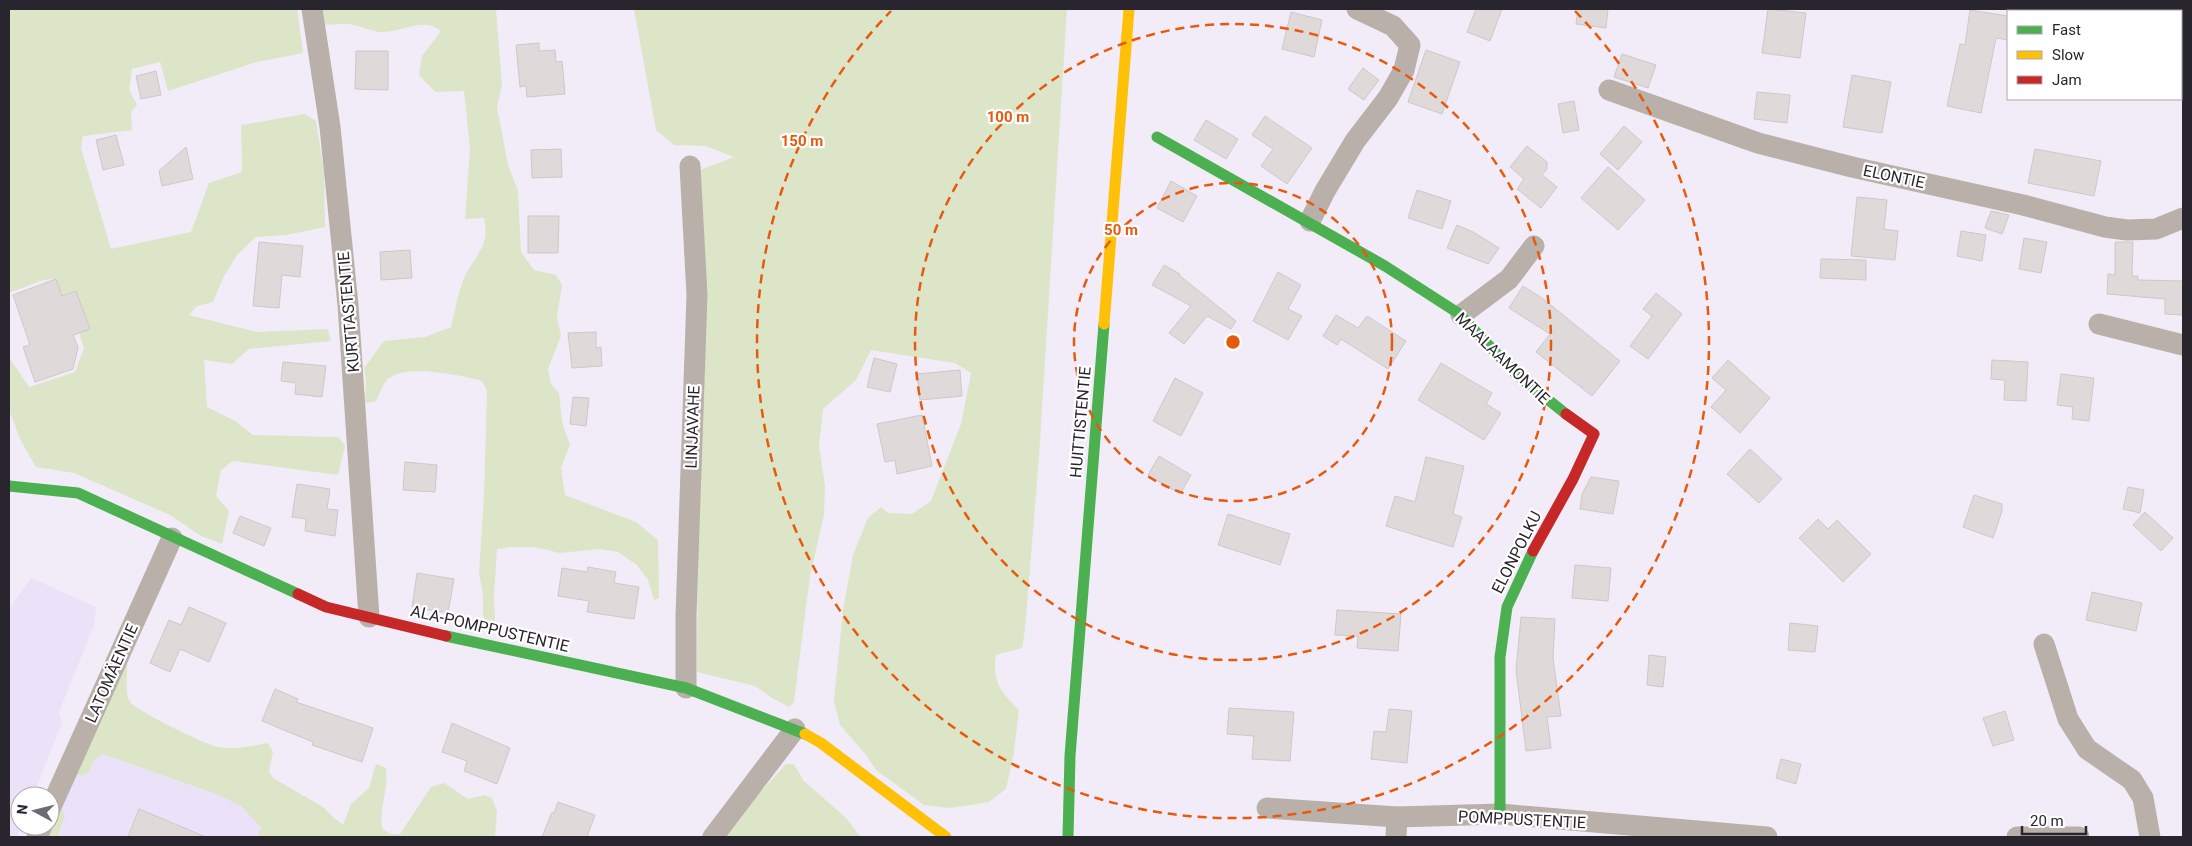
<svg xmlns="http://www.w3.org/2000/svg" width="2192" height="846" font-family="Roboto,sans-serif">
<style>
.built{fill:#ebe2f9}
.green{fill:#dde5c9}
.building{fill:#dfd9da;stroke:#cec8c9}
.lines{fill:none;stroke-linecap:round;stroke-linejoin:round}
.street{stroke:#bab0aa;stroke-width:21}
.fast{stroke:#4caf50;stroke-width:11}
.slow{stroke:#ffc107;stroke-width:11}
.jam{stroke:#c62828;stroke-width:11}
.ring{fill:none;stroke:#e8590c;stroke-width:2.5;stroke-dasharray:9 6}
.labels{text-anchor:middle;stroke-width:4.5;stroke-linejoin:round;paint-order:stroke}
.street-label{font-size:16px;fill:#29252f;stroke:#fff}
.centre{fill:#e8590c;stroke:#fff;stroke-width:2.5}
.ring-label{font-size:15px;text-anchor:middle;font-weight:bold;fill:#e8590c;stroke:#fff;stroke-width:4.5;stroke-linejoin:round;paint-order:stroke}
</style>
<rect width="100%" height="100%" fill="#f1ecf7"/>
<g class="built">
<path d="M31 578 96 607 94 625 59 712 62 723 33 796H20L21 826 17 837H9V609Z"/>
<path d="M102 754 216 794 241 806 261 828 257 837H58L63 825 59 803 73 772 88 773 93 762Z"/>
</g>
<g class="green">
<path d="M9 9H297L303 53 257 62 168 91 160 62 132 69 129 90 137 105 131 112 132 130 83 136 81 148 111 249 191 232 209 183 242 172 241 125 305 114 316 121 324 172 325 227 286 235 256 237 237 255 224 276 213 302 197 306 189 315 257 332 328 329 331 341 249 349 232 364 204 360 207 407 235 421 253 435 339 437 345 446 338 475 233 461 221 470 216 496 229 511 222 544 201 536 170 515 74 473 36 467 21 441 9 410V357L29 387 75 372 84 348 79 332 89 329 76 291 62 296 56 279 43 280 9 293Z"/>
<path d="M322 9H496L502 85 497 107 508 165 518 191 521 252 534 270 556 275 562 285 557 317 561 336 548 369 551 384 559 393 562 422 570 445 561 468 565 495 636 522 658 540 659 598 654 600 648 580 637 565 618 552 600 549 560 553 534 547H511L497 549 494 596 495 621 486 632 483 614V595L479 573 484 496 487 391 482 381C461 375 402 363 387 380 382 386 379 395 376 401L365 403 366 380 364 368 384 341 425 337 451 327C455 312 457 296 463 281 473 255 491 249 484 218L465 219 470 149 464 91 435 92 419 75 422 56 441 31C423 16 402 33 381 32 370 31 359 25 347 24 339 23 331 25 324 25Z"/>
<path d="M634 9H1067L1039 457 1025 630 1022 648 996 655C992 682 1000 691 1019 710L1014 752 1006 789 989 802 978 804 949 808 924 805 876 770 867 756 840 725 834 701 843 610 853 555 868 518 881 507 888 513 912 514 931 501 961 424 971 373 955 363 871 350 856 380 823 409 819 446 825 485 824 515 810 576 794 702 789 707 772 698 755 686 697 672 700 170 734 157 705 146 674 145 656 130Z"/>
<path d="M118 659 127 664C128 675 124 693 130 702 137 711 206 745 218 747 235 750 251 746 268 743L273 752 269 771 273 778 323 807 334 818 343 825 351 804 369 788 376 764 386 768C389 789 379 808 382 828L390 834H400L431 787 444 783 468 799 484 795 492 798 497 811 495 837H257L261 828 241 806 216 794 102 754 93 762 88 773 81 776 73 772Z"/>
<path d="M786 764H794L803 780 845 817 861 837H724L746 808Z"/>
<path d="M59 803 65 816 58 837H44Z"/>
</g>
<g class="building">
<path d="M1476 9H1502L1490 41 1467 32Z"/>
<path d="M1578 9H1608L1606 28 1576 24Z"/>
<path d="M1768 9 1806 13 1800 58 1762 53Z"/>
<path d="M1970 10 2008 16V40L1996 38 1981 113 1947 106 1960 44 1965 45Z"/>
<path d="M1291 12 1322 20 1314 57 1282 49Z"/>
<path d="M539 43V51L555 50 556 62 562 61 565 94 527 97 526 86 520 87 516 45Z"/>
<path d="M1426 50 1460 62 1442 114 1408 102Z"/>
<path d="M356 51H388V90L355 89Z"/>
<path d="M1622 54 1656 65 1648 88 1614 77Z"/>
<path d="M1363 68 1379 80 1364 100 1348 89Z"/>
<path d="M156 71 161 95 141 99 136 76Z"/>
<path d="M1852 75 1891 82 1882 133 1843 127Z"/>
<path d="M1757 92 1790 95 1787 123 1754 119Z"/>
<path d="M1574 101 1579 130 1563 133 1558 104Z"/>
<path d="M1265 116 1312 148 1287 184 1261 166 1273 149 1252 135Z"/>
<path d="M1206 120 1238 139 1226 159 1194 140Z"/>
<path d="M1624 126 1642 142 1618 170 1600 154Z"/>
<path d="M116 135 124 165 103 170 96 140Z"/>
<path d="M1527 146 1547 162V169L1542 175 1557 187 1541 208 1517 189 1524 179 1510 167Z"/>
<path d="M186 147 193 179 162 186 159 171Z"/>
<path d="M561 149 562 177 532 178 531 150Z"/>
<path d="M2035 149 2101 161 2094 196 2028 183Z"/>
<path d="M1608 167 1645 200 1618 230 1581 198Z"/>
<path d="M1171 181 1197 196 1183 222 1157 208Z"/>
<path d="M1417 190 1451 201 1442 229 1408 218Z"/>
<path d="M1857 197 1887 200 1884 229 1898 231 1895 260 1851 256Z"/>
<path d="M1991 211 2009 215 2002 234 1985 228Z"/>
<path d="M528 216H559L558 253H528Z"/>
<path d="M1457 225 1473 232 1499 248 1488 264 1447 248Z"/>
<path d="M1961 231 1986 235 1982 261 1957 256Z"/>
<path d="M2024 238 2047 242 2041 273 2019 269Z"/>
<path d="M259 242 303 246 300 277 282 275 279 308 253 306Z"/>
<path d="M2115 242H2133L2132 276H2138V280L2183 281V315L2165 314V299L2107 294 2108 274 2115 275Z"/>
<path d="M410 250 412 278 381 280 380 252Z"/>
<path d="M1821 259 1866 260V280L1820 278Z"/>
<path d="M1164 265 1180 274 1179 275 1236 321 1231 329 1207 316 1184 344 1169 333 1191 306 1152 285Z"/>
<path d="M1278 272 1301 285 1288 309 1302 316 1288 340 1253 321Z"/>
<path d="M56 279 62 296 76 291 90 329 73 335 78 347 73 369 35 382 23 347 30 345 13 295Z"/>
<path d="M1523 286 1542 298 1620 361 1592 396 1536 352 1550 334 1509 308Z"/>
<path d="M1656 293 1682 314 1648 359 1630 346 1652 316 1643 309Z"/>
<path d="M1336 315 1358 328 1367 316 1406 341 1388 369 1341 339 1337 345 1323 336Z"/>
<path d="M596 332V348L601 347 602 366 572 368 568 333Z"/>
<path d="M874 358 897 364 890 392 867 387Z"/>
<path d="M1728 360 1770 398 1740 433 1711 407 1726 390 1712 378Z"/>
<path d="M1992 360 2028 362 2026 401 2004 400 2005 380 1991 379Z"/>
<path d="M283 362 326 366 322 397 295 394 296 383 281 381Z"/>
<path d="M1441 363 1492 393 1486 404 1501 413 1484 440 1418 400Z"/>
<path d="M960 370 962 396 920 400 917 374Z"/>
<path d="M2061 374 2094 378 2089 421 2072 419 2073 407 2057 405Z"/>
<path d="M1175 378 1203 393 1181 436 1153 421Z"/>
<path d="M573 397 589 398 586 426 570 424Z"/>
<path d="M922 415 932 466 897 474 895 460 885 462 877 424Z"/>
<path d="M1750 449 1782 479 1759 503 1727 474Z"/>
<path d="M1159 456 1191 475 1180 494 1148 475Z"/>
<path d="M1426 457 1464 466 1453 514 1462 517 1453 547 1386 526 1395 496 1415 502Z"/>
<path d="M405 462 437 465 435 492 403 490Z"/>
<path d="M1591 477 1619 481 1613 514 1580 509 1582 494Z"/>
<path d="M297 484 330 489 327 509 338 510 335 536 305 531 306 519 292 517Z"/>
<path d="M2128 487 2144 490 2140 513 2123 509Z"/>
<path d="M1974 495 2002 504V511L1993 538 1963 527Z"/>
<path d="M2145 512 2173 538 2161 551 2133 525Z"/>
<path d="M1228 514 1290 534 1280 565 1218 545Z"/>
<path d="M240 516 271 528 264 546 233 533Z"/>
<path d="M1818 519 1828 529 1837 520 1871 554 1843 582 1799 538Z"/>
<path d="M1575 565 1611 568 1608 601 1572 598Z"/>
<path d="M588 567 616 572 614 583 639 587 634 619 587 612 589 601 558 596 562 568 587 572Z"/>
<path d="M417 573 454 579 448 613 412 607Z"/>
<path d="M2092 592 2142 603 2136 631 2086 620Z"/>
<path d="M189 607 226 623 209 662 180 649 170 672 150 663 169 620 181 625Z"/>
<path d="M1337 610 1401 614 1398 651 1357 648 1358 636 1335 635Z"/>
<path d="M1521 617 1555 619 1553 658 1561 716 1547 717 1551 748 1526 751 1516 670Z"/>
<path d="M1790 623 1818 626 1815 652 1788 650Z"/>
<path d="M1649 655 1666 657 1663 687 1647 685Z"/>
<path d="M275 689 298 699 296 702 373 728 362 762 312 745 313 742 262 721Z"/>
<path d="M1229 708 1294 712 1290 761 1252 759 1254 736 1227 734Z"/>
<path d="M1389 709 1412 711 1407 763 1371 759 1374 731 1386 732Z"/>
<path d="M2005 711 2014 740 1993 746 1983 718Z"/>
<path d="M452 723 510 748 497 784 464 771 467 761 442 752Z"/>
<path d="M1781 759 1801 764 1796 784 1776 778Z"/>
<path d="M558 802 595 815 587 837H542L552 812 554 813Z"/>
<path d="M139 809 206 837H128Z"/>
</g>
<g class="lines">
<g class="street">
<path d="M312 9 330 127 348 305 369 617"/>
<path d="M1609 90 1758 143 1852 167 2023 205 2105 227 2127 230 2156 229 2183 218"/>
<path d="M1310 221 1325 191 1355 141 1388 98 1404 70 1410 45 1393 26 1357 9"/>
<path d="M1461 315 1509 279 1534 246"/>
<path d="M2099 324 2183 345"/>
<path d="M2044 644 2068 719 2087 749 2132 780 2143 798 2150 837"/>
<path d="M686 688V616L697 295 690 166"/>
<path d="M1267 808 1397 817 1500 814 1767 837"/>
<path d="M50 809 172 538"/>
<path d="M37 837 42 826"/>
<path d="M713 837 795 729"/>
<path d="M1396 837 1397 817"/>
<path d="M2017 837H2079"/>
</g>
<g class="fast">
<path d="M1157 137 1385 266 1458 313 1517 375 1566 414"/>
<path d="M9 486 78 493 298 594"/>
<path d="M446 636 686 688 805 734"/>
<path d="M1500 814V657L1507 607 1533 551"/>
<path d="M1068 837 1070 756 1104 324"/>
</g>
<g class="slow">
<path d="M1104 324 1129 9"/>
<path d="M805 734 821 743 946 837"/>
</g>
<g class="jam">
<path d="M1533 551 1573 479 1594 434 1566 414"/>
<path d="M298 594 326 607 446 636"/>
</g>
</g>
<g class="ring">
<circle cx="1233" cy="342" r="159"/>
<circle cx="1233" cy="342" r="318"/>
<path d="M1575 11A476 476 0 1 1 891 11"/>
</g>
<g class="labels">
<g class="street-label">
<text transform="translate(1894 176) rotate(12)" y="6">ELONTIE</text>
<text transform="translate(348 312) rotate(-95)" y="6">KURTTASTENTIE</text>
<text transform="translate(1503 358) rotate(44)" y="6">MAALAAMONTIE</text>
<text transform="translate(1080 422) rotate(-85)" y="6">HUITTISTENTIE</text>
<text transform="translate(692 427) rotate(-88)" y="6">LINJAVAHE</text>
<text transform="translate(1516 552) rotate(-63)" y="6">ELONPOLKU</text>
<text transform="translate(490 628) rotate(13)" y="6">ALA-POMPPUSTENTIE</text>
<text transform="translate(111 673) rotate(-66)" y="6">LATOMÄENTIE</text>
<text transform="translate(1522 819) rotate(3)" y="6">POMPPUSTENTIE</text>
</g>
</g>
<circle cx="1233" cy="342" r="8" class="centre"/>
<g class="ring-label">
<text x="1008" y="122">100 m</text>
<text x="802" y="146">150 m</text>
<text x="1121" y="235">50 m</text>
</g>
<rect width="2192" height="846" fill="none" stroke="#29252f" stroke-width="20"/>
<rect x="2007" y="10" width="175" height="90" fill="#ffffff" stroke="#a9a8ac"/>
<rect x="2017" y="26" width="25" height="8" fill="#4caf50" stroke="#a9a8ac"/>
<text x="2052" y="35" font-size="15" fill="#29252f">Fast</text>
<rect x="2017" y="51" width="25" height="8" fill="#ffc107" stroke="#a9a8ac"/>
<text x="2052" y="60" font-size="15" fill="#29252f">Slow</text>
<rect x="2017" y="76" width="25" height="8" fill="#c62828" stroke="#a9a8ac"/>
<text x="2052" y="85" font-size="15" fill="#29252f">Jam</text>
<g transform="translate(35 811) rotate(277)"><circle r="24" fill="#ffffff" stroke="#a9a8ac"/>
<path d="M0-4L9 19L0 12L-9 19Z" fill="#6f6b75"/>
<text y="-8" font-size="14" font-weight="bold" text-anchor="middle" fill="#29252f">N</text>
</g>
<path d="M2022 826v8h64v-8" fill="none" stroke="#29252f" stroke-width="2.5"/>
<text x="2030" y="826" font-size="15" fill="#29252f" stroke="#ffffff" stroke-width="4" paint-order="stroke">20 m</text>
</svg>
